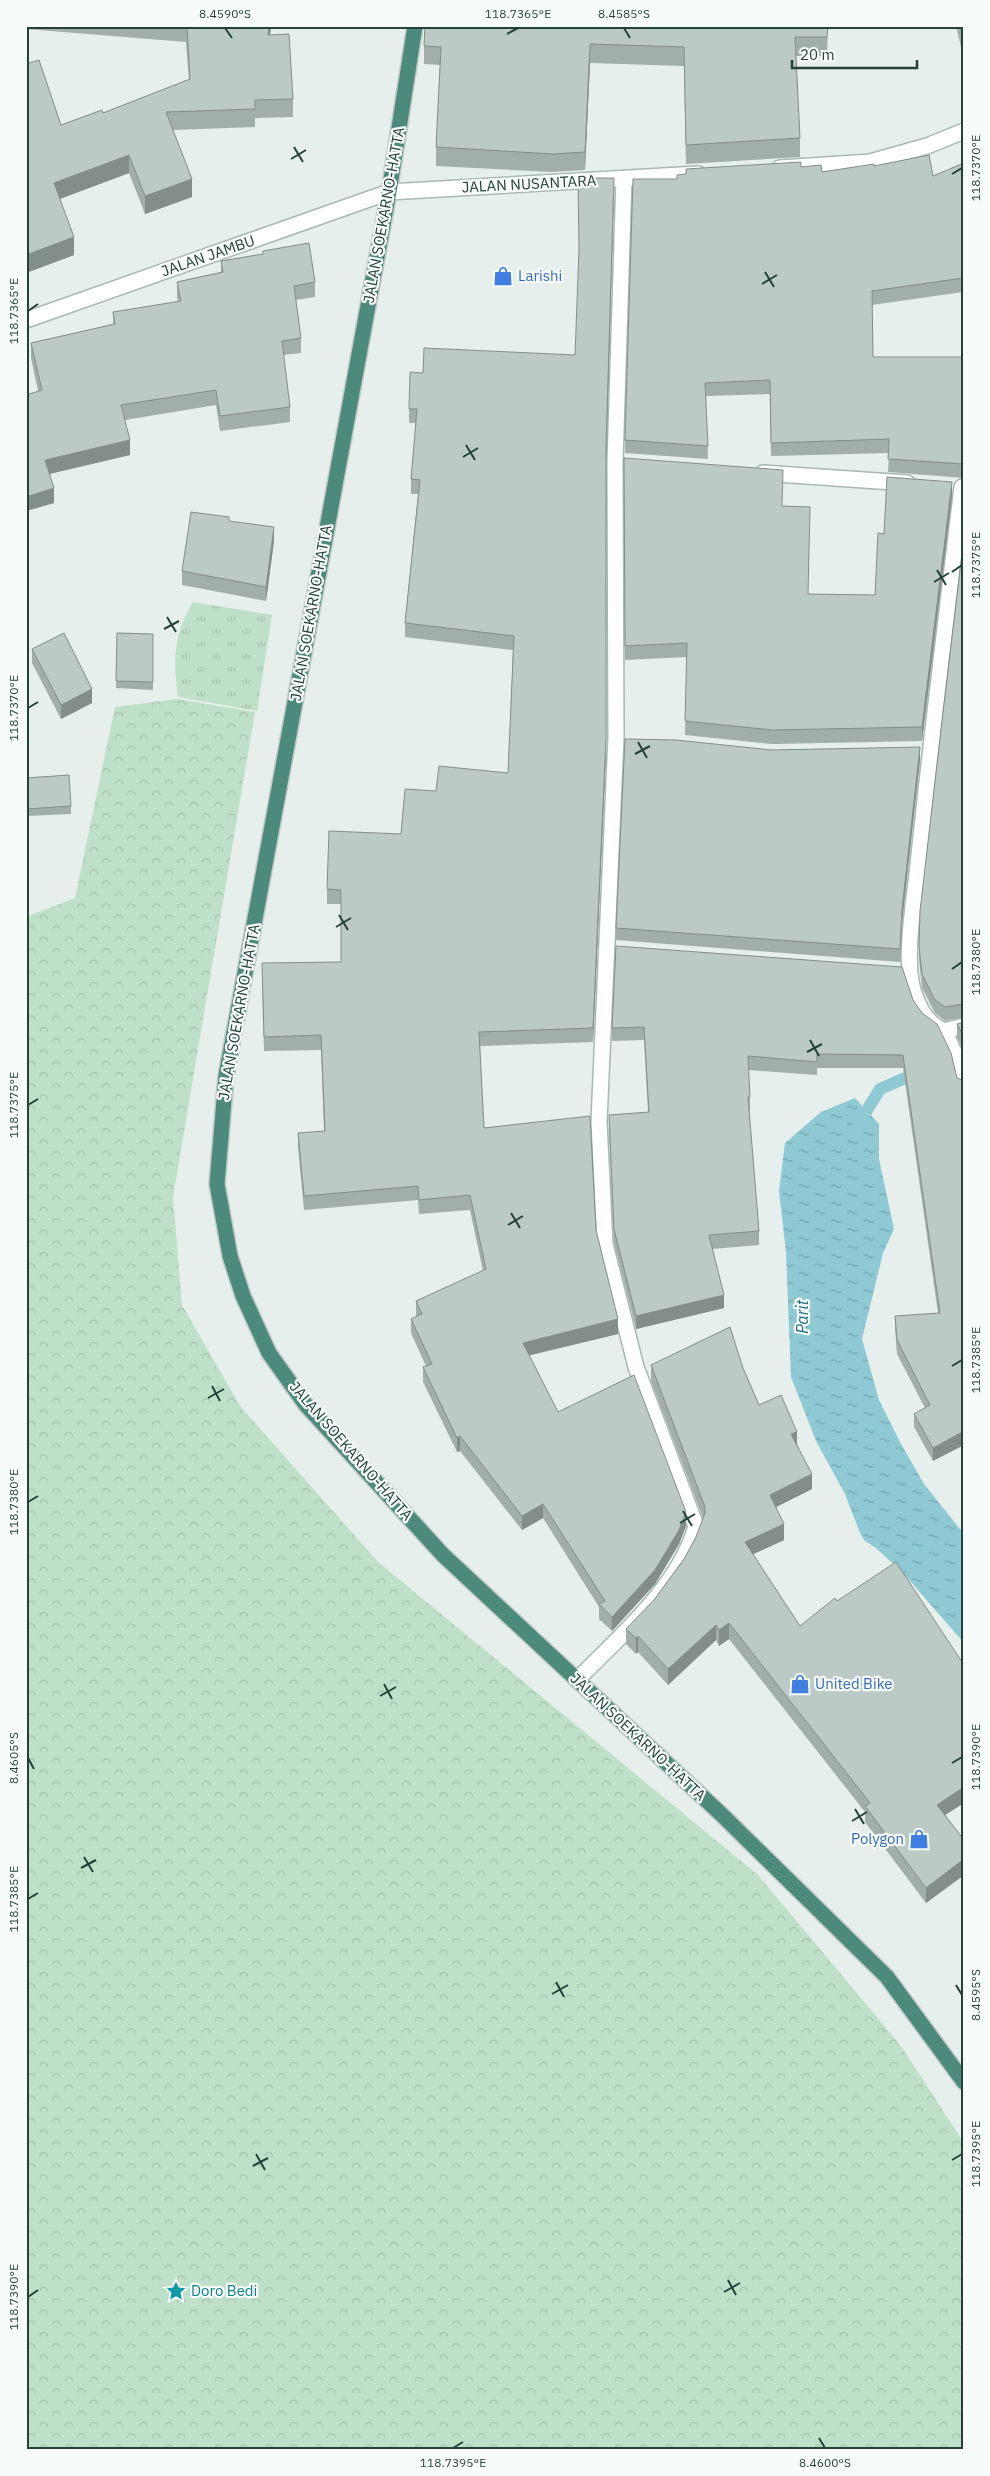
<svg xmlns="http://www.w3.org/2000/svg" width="990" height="2476" font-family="'IBM Plex Sans',sans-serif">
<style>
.grass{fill:url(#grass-tufts)}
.forest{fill:url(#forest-crowns)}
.water{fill:url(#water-ripples)}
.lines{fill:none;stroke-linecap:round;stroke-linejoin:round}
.stream{stroke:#8ec9d4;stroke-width:12}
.minor-casing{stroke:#a8b8b2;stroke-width:18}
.trunk-casing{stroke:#c2cac8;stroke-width:18}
.minor{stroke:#fff;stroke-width:15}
.trunk{stroke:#4c8a7c;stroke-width:15}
.wall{fill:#a1aea9}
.shaded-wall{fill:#838d89}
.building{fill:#bbcac4;stroke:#838d89}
.ticks{fill:none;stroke:#24423a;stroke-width:2}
.labels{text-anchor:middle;stroke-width:4.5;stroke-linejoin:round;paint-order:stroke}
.street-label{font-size:15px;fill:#24423a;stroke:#f7fbf9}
.shop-label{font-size:15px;fill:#366cbe;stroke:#f7fbf9;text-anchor:start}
.culture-label{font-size:15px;fill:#0d838f;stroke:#f7fbf9;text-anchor:start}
.water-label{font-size:16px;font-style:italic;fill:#1c6f80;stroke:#f7fbf9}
.neatline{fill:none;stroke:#24423a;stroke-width:2}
.ticks-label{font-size:12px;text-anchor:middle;fill:#24423a}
</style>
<defs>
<pattern id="grass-tufts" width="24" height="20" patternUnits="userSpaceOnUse" patternTransform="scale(1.25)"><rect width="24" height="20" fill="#bfe0c8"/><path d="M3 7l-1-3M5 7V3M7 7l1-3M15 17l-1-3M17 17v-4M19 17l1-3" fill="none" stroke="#a4c1ad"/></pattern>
<pattern id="forest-crowns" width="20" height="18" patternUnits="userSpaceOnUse" patternTransform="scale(1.25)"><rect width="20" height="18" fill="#bfe0c8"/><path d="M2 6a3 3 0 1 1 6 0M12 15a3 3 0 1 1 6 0" fill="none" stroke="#a4c1ad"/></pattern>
<pattern id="water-ripples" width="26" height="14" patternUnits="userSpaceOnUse" patternTransform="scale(1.25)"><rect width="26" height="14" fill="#8ec9d4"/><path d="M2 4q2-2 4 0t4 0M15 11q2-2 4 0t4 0" fill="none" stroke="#74a5ad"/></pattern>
</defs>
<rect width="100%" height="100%" fill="#e6efeb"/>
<path class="grass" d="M193 602 272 615 257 711 178 697C173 659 173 636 193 602Z"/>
<path class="forest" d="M177 699 255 712 173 1197 182 1305 240 1406 378 1562 758 1875 901 2046 964 2143V2450H26V917L75 898 115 707Z"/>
<path class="water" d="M855 1098 879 1124V1159L894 1229 883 1253 862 1339 879 1400 901 1444 924 1484 964 1534V1643L904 1574 876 1548 865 1541 860 1533 845 1494 816 1441 791 1377 786 1252 779 1191 785 1143 821 1112Z"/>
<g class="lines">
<path class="stream" d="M858 1125 880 1089 919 1072"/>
<defs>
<g id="minor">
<path d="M780 168 870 162 927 146 964 131"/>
<path d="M26 320 389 192 698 174"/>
<path d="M763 473 907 483"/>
<path d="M964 1026 944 1031 960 1064 964 1086"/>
<path d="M944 1031C928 1024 918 1007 913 990 903 955 916 892 919 855 932 732 947 610 962 487"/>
<path d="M577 1680C620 1636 679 1587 696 1526L636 1367 605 1244 599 1122 616 738 615 462 624 179"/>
</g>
<path id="trunk" d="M415 26 389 192 226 1076 217 1184 230 1256 243 1296 269 1353 306 1405 443 1555 721 1814 887 1977 964 2082"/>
</defs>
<use href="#minor" class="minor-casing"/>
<use href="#trunk" class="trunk-casing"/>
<use href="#minor" class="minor"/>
<use href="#trunk" class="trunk"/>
</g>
<g class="wall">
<path d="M26 26H271L270 35 293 99V117L255 118V127L173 130 192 197 145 214 129 173 60 199 74 255 26 273V64L61 125 103 113 189 80 186 42 26 29Z"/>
<path d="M828 26 827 56H796L800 138V157L686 164 684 66 590 63 585 170 553 172 436 166V147L440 65 424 64V46Z"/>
<path d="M956 26H964V60Z"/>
<path d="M964 163 963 292 872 305 873 357H964V478L888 472 889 453 771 456 770 394 706 396 708 459 625 453V440L801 167 822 172 874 166 933 176Z"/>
<path d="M614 192 606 461V752L593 1042 480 1046 484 1128 596 1230 618 1334 529 1355 558 1412 686 1526 679 1544 655 1584 612 1631 599 1619V1607L543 1518 522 1530 460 1451 457 1452 423 1382V1367L426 1366 411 1333V1319L416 1317V1301L483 1271 470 1210 419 1214 418 1200 304 1210 298 1147V1133L324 1131 321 1050 264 1051 262 977 341 962V904H327V889L401 834 436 791 508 773 513 650 405 637V623L418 494H411V479L416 423H409V409L423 373 575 355Z"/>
<path d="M263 251 315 282V297L296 300 301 338V353L283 355 290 407V422L220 431 216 405 125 420 130 455 49 474 54 503 26 511 38 391 31 358V343L113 324V312L178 302 177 297V282L221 272V261L263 254Z"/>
<path d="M624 458 782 506 808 594 875 595 884 534 952 496 922 741 772 744 685 735 687 657 625 660Z"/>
<path d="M229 521 274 541 266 601 182 585V571Z"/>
<path d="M964 537V1017L945 1021 935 1013 922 988 919 959V946Z"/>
<path d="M117 633 153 634V690L116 688Z"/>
<path d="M32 649 92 703 61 719 32 663Z"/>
<path d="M920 760 902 922 900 962 616 940V928Z"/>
<path d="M26 778 71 806V814L26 816Z"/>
<path d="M913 1000 957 1078 933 1461 914 1427V1414L925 1408 897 1354 895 1329V1316L938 1313 903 1068H817V1075L748 1070 750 1097V1111H749L759 1231V1245L712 1249 724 1308 636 1329 614 1243 609 1129V1115L648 1112 644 1040 612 1041V1028Z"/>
<path d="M964 1022V1051L957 1037V1024Z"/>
<path d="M651 1365 743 1368 759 1405 797 1444 812 1489 776 1507 784 1540 753 1554 800 1626 837 1601 964 1665V1803L945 1815 964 1840V1875L926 1903 865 1822V1812L729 1639 719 1646 716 1640 668 1685 638 1652 636 1654 626 1644V1629L654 1600 684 1559 696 1537 703 1518 651 1381Z"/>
</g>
<g class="shaded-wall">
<path d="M269 26H271L268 53V35Z"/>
<path d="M590 44V63L585 170V152Z"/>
<path d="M129 155V173L54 201V183Z"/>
<path d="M614 178V192L606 462V447Z"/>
<path d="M192 179V197L145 214V196Z"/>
<path d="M74 237V255L26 273V255Z"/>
<path d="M130 440V455L45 475V460Z"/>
<path d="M952 482V496L922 741V727Z"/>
<path d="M54 488V503L26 511V497Z"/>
<path d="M274 527V541L266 601V587Z"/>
<path d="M92 689V703L61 719V705Z"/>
<path d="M606 738V752L593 1042V1028Z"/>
<path d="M920 747V760L902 922 900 962 902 909Z"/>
<path d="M724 1295V1308L636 1329V1316Z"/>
<path d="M618 1319V1334L523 1357V1343Z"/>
<path d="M964 1431V1445L933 1461V1448Z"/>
<path d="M797 1432V1447L791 1434Z"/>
<path d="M460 1436V1451L457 1452V1438Z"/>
<path d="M812 1474V1489L770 1510V1495Z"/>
<path d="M543 1504V1518L522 1530V1516Z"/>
<path d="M686 1512V1526L679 1544 655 1584 612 1631V1617Z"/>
<path d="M784 1524V1540L745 1558V1542Z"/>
<path d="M729 1623V1639L719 1646V1630Z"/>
<path d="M716 1625V1640L668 1685V1669Z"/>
<path d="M638 1636V1652L636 1654V1638Z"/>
<path d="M964 1787V1803L937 1820V1805Z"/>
<path d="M964 1859V1875L926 1903V1888Z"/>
</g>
<g class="building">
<path d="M187 26H269L268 35 289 34 293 99 255 100V109L166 112 192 179 145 196 129 155 54 183 74 237 26 255V64L39 60 61 125 102 110 103 113 190 79Z"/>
<path d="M425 26H828L827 37H795L800 138 686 145 684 47 590 44 585 152 553 154 436 147 441 47 424 46Z"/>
<path d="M960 26H964V42Z"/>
<path d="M929 155 933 176 964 163V329L963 278 872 291 873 357H964V464L888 459 889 439 771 443 770 380 705 383 708 446 625 440 633 179H677V175L686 174V169L801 162V167L821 165 822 172 874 164V166Z"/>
<path d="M578 178H614L606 447V738L593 1028 479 1032 484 1128 590 1116 596 1230 618 1319 523 1343 558 1412 634 1375 686 1512 679 1530 655 1570 612 1617 599 1604 605 1601 543 1504 522 1516 460 1436 457 1438 423 1367 432 1364 411 1319 422 1314 416 1301 486 1269 470 1195 419 1200 418 1186 304 1196 298 1133 325 1131 321 1035 264 1037 262 963 341 962V890L327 889 329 831 401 834 405 789 436 791 439 766 508 773 514 636 405 623 420 480 411 479 417 409H409L410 372 423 373 424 348 575 355 579 250Z"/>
<path d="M309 243 315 282 294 286 301 338 282 341 290 407 220 416 216 390 121 405 130 440 45 460 54 488 26 497V395L42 390 31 343 115 324 113 312 181 301 177 282 223 272 221 261 263 254V251Z"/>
<path d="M624 458 783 470 782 506 810 507 808 594 875 595 878 533 884 534 887 477 952 482 922 727 772 730 685 721 687 643 625 646Z"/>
<path d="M191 512 229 517V521L274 527 266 587 182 571Z"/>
<path d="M964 537V1004L945 1007 935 1000 922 974 919 946 920 911 944 704Z"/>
<path d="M64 633 92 689 61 705 32 649Z"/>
<path d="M117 633 153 634V682L116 681Z"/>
<path d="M625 739 676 740 772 750 920 747 902 909 900 949 616 928Z"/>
<path d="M69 775 71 806 26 809V778Z"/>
<path d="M616 946 902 967 913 1000 922 1013 937 1024 951 1053 957 1078 964 1081V1431L933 1448 914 1414 930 1405 897 1340 895 1316 940 1313 903 1055 817 1054V1062L748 1056 750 1097H748L759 1231 709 1235 724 1295 636 1316 614 1229 609 1115 649 1112 644 1027 612 1028Z"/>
<path d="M964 1022V1037L957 1024Z"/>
<path d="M730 1327 743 1368 759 1405 781 1395 797 1432 791 1434 812 1474 770 1495 784 1524 745 1542 800 1626 835 1598 837 1601 896 1562 964 1665V1787L937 1805 964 1840V1859L926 1888 865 1806 870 1803 729 1623 719 1630 716 1625 668 1669 638 1636 636 1638 626 1629 654 1600 684 1559 696 1537 705 1513V1507L651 1365Z"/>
</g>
<path class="ticks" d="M225 28 232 38M624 28 630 38M507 34 518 28M294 147 303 162M291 159 306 150M952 174 962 168M765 272 774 287M762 284 777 275M28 311 38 304M466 445 475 460M463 457 478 448M937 570 946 585M952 572 962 565M934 582 949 573M167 617 176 632M164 629 179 621M28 708 38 702M638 742 647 758M635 754 650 746M339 915 348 930M336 927 351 918M952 969 962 962M810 1040 819 1056M807 1052 822 1044M28 1105 38 1099M511 1213 520 1228M508 1225 523 1216M952 1366 962 1360M212 1386 220 1401M208 1398 224 1389M28 1502 38 1496M683 1511 692 1526M680 1523 695 1514M384 1684 392 1699M380 1696 396 1687M28 1758 34 1769M952 1763 962 1757M855 1809 864 1824M852 1821 867 1812M84 1857 93 1872M81 1868 96 1860M28 1899 38 1893M556 1982 564 1997M956 1985 962 1995M552 1994 568 1985M256 2154 265 2170M952 2160 962 2154M253 2166 268 2158M728 2280 736 2295M724 2292 740 2283M28 2297 38 2290M819 2438 825 2448M453 2448 463 2442"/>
<defs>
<symbol id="shop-bare" viewBox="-9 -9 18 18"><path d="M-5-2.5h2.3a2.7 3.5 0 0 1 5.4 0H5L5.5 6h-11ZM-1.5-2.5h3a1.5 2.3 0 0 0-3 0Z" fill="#3f7fe0" stroke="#f7fbf9" stroke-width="2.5" paint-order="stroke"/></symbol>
<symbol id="sight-bare" viewBox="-9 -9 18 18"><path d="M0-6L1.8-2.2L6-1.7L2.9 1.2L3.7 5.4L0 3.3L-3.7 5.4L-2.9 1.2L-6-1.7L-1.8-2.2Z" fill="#0f9aa8" stroke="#f7fbf9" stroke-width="2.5" paint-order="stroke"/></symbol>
</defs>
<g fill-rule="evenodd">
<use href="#shop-bare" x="489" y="262" width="28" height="28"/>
<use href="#shop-bare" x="786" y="1670" width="28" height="28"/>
<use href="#shop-bare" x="905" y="1825" width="28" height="28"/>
<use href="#sight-bare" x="162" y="2277" width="28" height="28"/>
</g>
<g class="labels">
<g class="street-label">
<text transform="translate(529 184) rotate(-3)" y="5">JALAN NUSANTARA</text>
<text transform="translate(384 215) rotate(-80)" y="5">JALAN SOEKARNO-HATTA</text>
<text transform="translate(208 256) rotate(-19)" y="5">JALAN JAMBU</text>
<text transform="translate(311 613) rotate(-80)" y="5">JALAN SOEKARNO-HATTA</text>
<text transform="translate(239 1012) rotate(-80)" y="5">JALAN SOEKARNO-HATTA</text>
<text transform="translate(351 1451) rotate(49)" y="5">JALAN SOEKARNO-HATTA</text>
<text transform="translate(638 1737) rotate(43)" y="5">JALAN SOEKARNO-HATTA</text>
</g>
<g class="shop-label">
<text x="518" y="281">Larishi</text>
<text x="815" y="1689">United Bike</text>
<text x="904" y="1844" text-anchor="end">Polygon</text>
</g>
<g class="culture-label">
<text x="191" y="2296">Doro Bedi</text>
</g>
<g class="water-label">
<text transform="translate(802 1317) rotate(-90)" y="6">Parit</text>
</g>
</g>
<rect width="990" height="2476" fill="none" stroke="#f7fbf9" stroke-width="55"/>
<path d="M792 60v8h125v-8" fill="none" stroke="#24423a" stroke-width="2.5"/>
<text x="800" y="60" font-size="15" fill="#24423a" stroke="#f7fbf9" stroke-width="4" paint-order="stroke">20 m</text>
<rect x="28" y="28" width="934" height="2420" class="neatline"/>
<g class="ticks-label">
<text x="225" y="18">8.4590°S</text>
<text x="518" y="18">118.7365°E</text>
<text x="624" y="18">8.4585°S</text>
<text transform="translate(976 168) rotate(-90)" y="4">118.7370°E</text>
<text transform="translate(14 311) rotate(-90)" y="4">118.7365°E</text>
<text transform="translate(976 565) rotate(-90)" y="4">118.7375°E</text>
<text transform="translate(14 708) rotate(-90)" y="4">118.7370°E</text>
<text transform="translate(976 962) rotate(-90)" y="4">118.7380°E</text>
<text transform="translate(14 1105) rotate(-90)" y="4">118.7375°E</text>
<text transform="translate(976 1360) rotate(-90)" y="4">118.7385°E</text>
<text transform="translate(14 1502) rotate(-90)" y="4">118.7380°E</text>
<text transform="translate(976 1757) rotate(-90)" y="4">118.7390°E</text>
<text transform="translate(14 1758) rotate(-90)" y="4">8.4605°S</text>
<text transform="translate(14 1899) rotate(-90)" y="4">118.7385°E</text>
<text transform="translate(976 1995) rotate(-90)" y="4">8.4595°S</text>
<text transform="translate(976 2154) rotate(-90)" y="4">118.7395°E</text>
<text transform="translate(14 2297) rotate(-90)" y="4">118.7390°E</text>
<text x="453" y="2467">118.7395°E</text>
<text x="825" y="2467">8.4600°S</text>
</g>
</svg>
